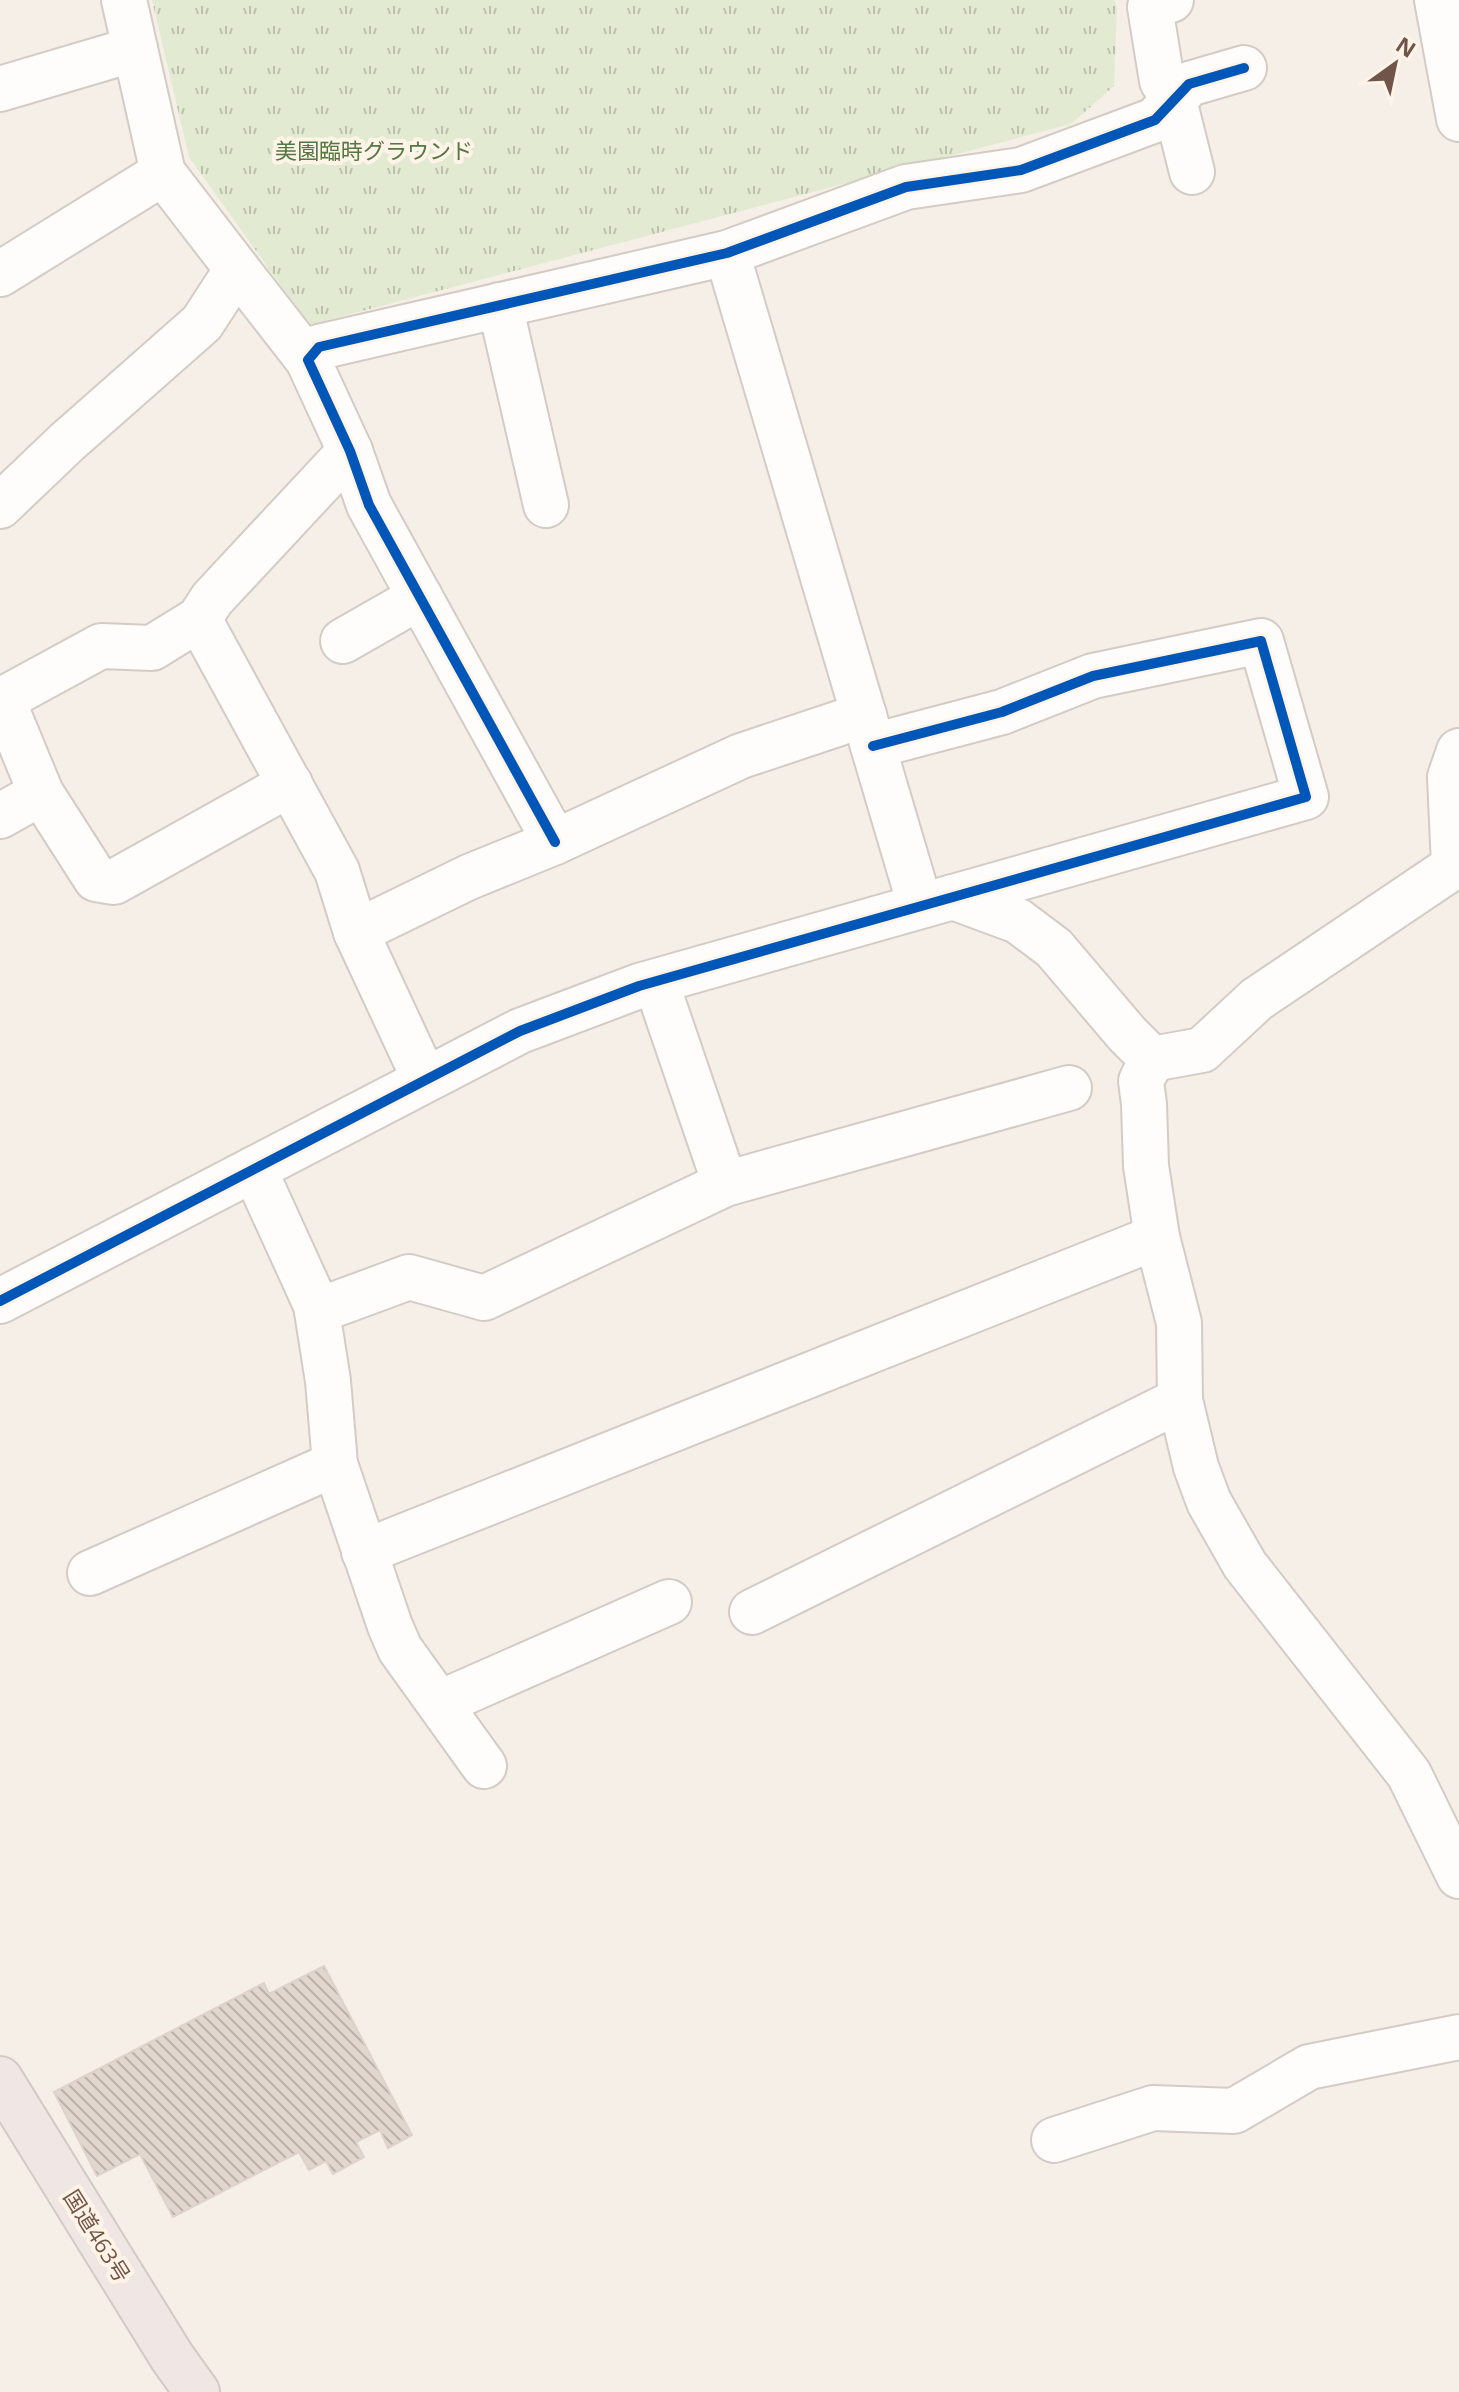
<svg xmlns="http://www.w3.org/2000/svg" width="1459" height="2392" font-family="'Open Sans','Noto Sans JP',sans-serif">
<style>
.park{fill:url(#park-tufts)}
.building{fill:url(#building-back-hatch);stroke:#ded2ca;stroke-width:2}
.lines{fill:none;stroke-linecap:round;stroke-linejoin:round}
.minor-casing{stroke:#d4cbc5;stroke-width:48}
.highway-casing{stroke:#d4cac4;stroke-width:48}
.minor{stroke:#fefdfb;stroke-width:44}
.highway{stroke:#f0e6e3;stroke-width:44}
.cycleway-casing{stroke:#fff4e7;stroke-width:15}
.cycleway{stroke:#0057b8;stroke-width:10}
.labels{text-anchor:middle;stroke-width:8;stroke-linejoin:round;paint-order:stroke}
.park-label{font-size:22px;fill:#547842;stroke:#fff4e7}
.street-label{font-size:22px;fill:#725549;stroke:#fff4e7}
</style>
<defs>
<pattern id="park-tufts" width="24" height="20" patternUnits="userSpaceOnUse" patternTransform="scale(2)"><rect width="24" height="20" fill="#e2ebd2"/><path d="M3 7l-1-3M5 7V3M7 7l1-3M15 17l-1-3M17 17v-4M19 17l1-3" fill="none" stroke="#bcc1ac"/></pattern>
<pattern id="building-back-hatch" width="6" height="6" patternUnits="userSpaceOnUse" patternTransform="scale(2)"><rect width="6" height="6" fill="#e1d7cf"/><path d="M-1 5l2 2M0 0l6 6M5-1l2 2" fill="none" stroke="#bbb1aa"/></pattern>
</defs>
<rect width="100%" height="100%" fill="#f5efe7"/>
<path class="park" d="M152 0H1114L1117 7 1114 86 1071 124 309 325 189 157Z"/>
<path class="building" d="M324 1966 412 2135 388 2148 380 2130 356 2142 364 2157 333 2174 326 2161 309 2170 299 2152 173 2217 140 2154 97 2176 54 2092 264 1983 269 1994Z"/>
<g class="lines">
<defs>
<g id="minor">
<path d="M1171 0 1150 7 1162 81 1174 100 1192 172"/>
<path d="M1437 0 1459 119"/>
<path d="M0 89 135 49"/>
<path d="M727 253 920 905"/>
<path d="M237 269 308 360"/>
<path d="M0 274 163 173"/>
<path d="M500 305 546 505"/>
<path d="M0 506 67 442 202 323 237 269 163 173 124 0"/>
<path d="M199 619 337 871 356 932 425 1080"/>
<path d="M343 641 420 597"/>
<path d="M0 701 101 646 152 648 199 619 212 599 350 451"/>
<path d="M3 701 41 793 96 879 114 882 290 784"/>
<path d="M0 816 41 793"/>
<path d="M555 842 369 505 350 451 308 360 319 347 727 253 906 187 1021 170 1155 120 1189 84 1244 68"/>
<path d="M1454 866 1450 777 1459 751"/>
<path d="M953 897 1018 921 1054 948 1127 1034 1152 1059 1202 1050 1257 999 1459 863"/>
<path d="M356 932 469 877 555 842 741 756 864 715"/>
<path d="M656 982 725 1184"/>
<path d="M1152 1059 1141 1081 1144 1104 1146 1166 1157 1237 1179 1323 1180 1400 1196 1467 1209 1502 1245 1565 1409 1774 1459 1876"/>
<path d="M254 1169 316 1305 328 1381 335 1464 390 1626 400 1649 484 1766"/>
<path d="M0 1301 520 1031 639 986 1306 797 1261 641 1093 676 1002 712 873 746"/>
<path d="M317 1311 409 1277 484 1298 725 1184 1069 1088"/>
<path d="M364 1552 1157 1237"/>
<path d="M90 1573 335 1464"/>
<path d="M752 1612 1180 1400"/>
<path d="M440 1703 669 1602"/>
<path d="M1054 2140 1153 2108 1234 2111 1309 2067 1459 2037"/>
</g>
<path id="highway" d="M0 2079 172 2357 197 2392"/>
</defs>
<use href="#minor" class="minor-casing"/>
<use href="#highway" class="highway-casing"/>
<use href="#minor" class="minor"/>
<use href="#highway" class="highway"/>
<defs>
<g id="cycleway">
<path d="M555 842 369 505 350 451 308 360 319 347 727 253 906 187 1021 170 1155 120 1189 84 1244 68"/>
<path d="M0 1301 520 1031 639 986 1306 797 1261 641 1093 676 1002 712 873 746"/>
</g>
</defs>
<use href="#cycleway" class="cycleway-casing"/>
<use href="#cycleway" class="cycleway"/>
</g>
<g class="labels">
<g class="park-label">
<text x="374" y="159">美園臨時グラウンド</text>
</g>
<g class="street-label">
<text transform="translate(97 2236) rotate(58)" y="8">国道463号</text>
</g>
</g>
<g transform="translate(1395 64) rotate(33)" stroke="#fff4e7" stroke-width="6" paint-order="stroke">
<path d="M0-6L14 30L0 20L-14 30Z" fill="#725549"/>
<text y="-12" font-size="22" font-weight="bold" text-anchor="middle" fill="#725549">N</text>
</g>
</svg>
